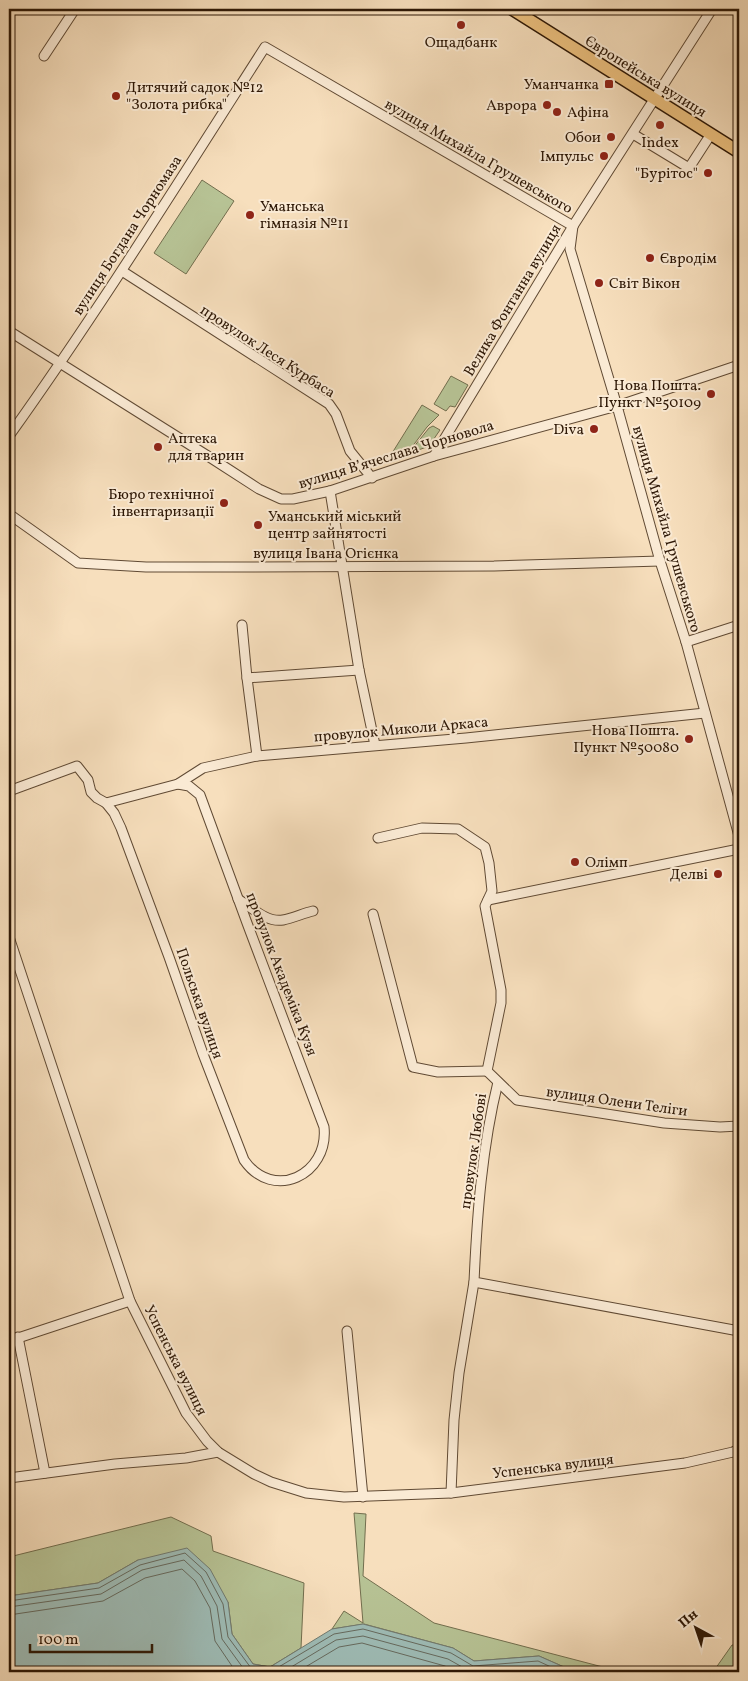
<svg xmlns="http://www.w3.org/2000/svg" width="748" height="1681" font-family="Vollkorn,serif">
<style>
.green{fill:#b7c395;stroke:#726e4e}
.water{fill:#9ebcb6;stroke:#717a70}
.lines{fill:none;stroke-linecap:round;stroke-linejoin:round}
.shore{stroke:#666a5e;stroke-width:1}
.minor-casing{stroke:#604a34;stroke-width:11}
.major-casing{stroke:#2e1806;stroke-width:14}
.minor{stroke:#faead4;stroke-width:9}
.major{stroke:#ecc07e;stroke-width:11}
.poi-dot{fill:#8f2418;stroke:#faead4;stroke-width:2}
.labels{text-anchor:middle;stroke-width:4;stroke-linejoin:round;paint-order:stroke}
.poi-label{font-size:15px;fill:#2e1806;stroke:#faead4;text-anchor:end}
.street-label{font-size:15px;fill:#2e1806;stroke:#faead4}
</style>
<rect width="100%" height="100%" fill="#f7dfbd"/>
<filter id="stains"><feTurbulence type="fractalNoise" baseFrequency=".004" numOctaves="4"/><feColorMatrix values="0 0 0 0 .2 0 0 0 0 .09 0 0 0 0 .02 0 0 0 .5 -.17"/></filter>
<radialGradient id="worn" r=".72"><stop offset=".6" stop-color="#630" stop-opacity="0"/><stop offset="1" stop-color="#630" stop-opacity=".3"/></radialGradient>
<g class="green">
<path d="M202 180 234 201 186 274 154 253Z"/>
<path d="M451 376 468 385 455 407 450 406 446 411 434 404Z"/>
<path d="M422 405 439 415 427 427 406 455 392 460 389 458Z"/>
<path d="M433 426 440 430 429 446 408 454 429 428Z"/>
<path d="M354 1513 366 1514 363 1576 434 1623 622 1672H570L564 1667 539 1656 474 1661 453 1648 364 1624 332 1629 344 1611 363 1623Z"/>
<path d="M171 1517 211 1536 213 1551 304 1583 301 1648 270 1667 253 1664 232 1634 228 1602 138 1560 98 1583 9 1596V1557Z"/>
<path d="M732 1645H739V1672H713Z"/>
</g>
<path class="water" d="M187 1548 210 1569 228 1602 232 1634 253 1664 270 1667 332 1629 363 1624 453 1648 474 1661 539 1656 564 1667 570 1672H9V1596L98 1583 138 1560Z"/>
<g class="lines">
<g class="shore">
<path d="M9 1601 99 1588 140 1565 185 1553 206 1572 223 1604 228 1637 251 1668 272 1671 334 1634 363 1629 451 1653 473 1666 538 1661 562 1672"/>
<path d="M9 1607 101 1594 142 1570 184 1560 201 1576 217 1606 222 1639 246 1672"/>
<path d="M9 1615 103 1601 145 1578 182 1569 195 1581 210 1608 215 1641 236 1672"/>
<path d="M283 1672 336 1640 363 1636 448 1659 471 1672"/>
<path d="M297 1672 339 1647 362 1643 445 1666 456 1672"/>
<path d="M480 1672 536 1668 548 1672"/>
</g>
<defs>
<g id="minor">
<path d="M44 56 75 9"/>
<path d="M633 134 689 168 711 134"/>
<path d="M573 226 570 249 617 406 660 561 686 642 739 836"/>
<path d="M122 271 329 404 336 414 350 451 372 478"/>
<path d="M9 331 211 458 259 489 281 499H293L330 491 434 456 617 406 739 365"/>
<path d="M9 436C99 310 181 178 265 47L573 226"/>
<path d="M434 456 573 226 712 9"/>
<path d="M330 491 359 670 375 745"/>
<path d="M9 514 78 563 146 567H232L494 566 660 561"/>
<path d="M242 625 247 678 257 756"/>
<path d="M686 642 739 625"/>
<path d="M247 678 359 670"/>
<path d="M9 791 77 766 88 780 91 792 97 798 106 803 114 813 121 828 169 957 203 1054 244 1160C273 1202 329 1175 324 1127L247 923 200 795 189 786 178 784"/>
<path d="M106 803 178 784 203 768 257 756 466 738 705 713"/>
<path d="M378 838 422 828 458 829 485 847 489 863 492 891 485 906 501 990V1003L487 1071 517 1100 664 1123 720 1127 739 1126"/>
<path d="M238 899C251 907 267 923 283 920 293 918 304 913 313 911"/>
<path d="M488 900 739 849"/>
<path d="M373 914 413 1067 438 1072 487 1071"/>
<path d="M9 937 130 1301 186 1413 207 1441 218 1452 254 1474 271 1482 306 1493 344 1497 451 1493 685 1463 733 1452 739 1449"/>
<path d="M498 1082C482 1147 477 1215 474 1282L739 1331"/>
<path d="M347 1331 363 1497"/>
<path d="M18 1337 45 1473"/>
<path d="M9 1341 130 1301"/>
<path d="M9 1478 115 1464 186 1458 218 1452"/>
<path d="M451 1493 454 1420 459 1373 474 1282"/>
</g>
<path id="major" d="M512 9 739 152"/>
</defs>
<use href="#minor" class="minor-casing"/>
<use href="#major" class="major-casing"/>
<use href="#minor" class="minor"/>
<use href="#major" class="major"/>
</g>
<g class="poi-dot">
<circle cx="461" cy="25" r="5"/>
<rect x="604" y="79" width="10" height="10" rx="2.5"/>
<circle cx="116" cy="96" r="5"/>
<circle cx="547" cy="105" r="5"/>
<circle cx="557" cy="112" r="5"/>
<circle cx="660" cy="125" r="5"/>
<circle cx="611" cy="137" r="5"/>
<circle cx="604" cy="156" r="5"/>
<circle cx="708" cy="173" r="5"/>
<circle cx="250" cy="215" r="5"/>
<circle cx="650" cy="258" r="5"/>
<circle cx="599" cy="283" r="5"/>
<circle cx="711" cy="394" r="5"/>
<circle cx="594" cy="429" r="5"/>
<circle cx="158" cy="447" r="5"/>
<circle cx="224" cy="503" r="5"/>
<circle cx="258" cy="525" r="5"/>
<circle cx="689" cy="739" r="5"/>
<circle cx="575" cy="862" r="5"/>
<circle cx="718" cy="874" r="5"/>
</g>
<g class="labels">
<g class="poi-label">
<text x="461" y="47" text-anchor="middle">Ощадбанк</text>
<text x="599" y="89">Уманчанка</text>
<text x="126" y="92" text-anchor="start">Дитячий садок №12<tspan x="126" dy="17">"Золота рибка"</tspan></text>
<text x="537" y="110">Аврора</text>
<text x="567" y="117" text-anchor="start">Афіна</text>
<text x="601" y="142">Обои</text>
<text x="660" y="147" text-anchor="middle">Index</text>
<text x="594" y="161">Імпульс</text>
<text x="698" y="178">"Бурітос"</text>
<text x="260" y="211" text-anchor="start">Уманська<tspan x="260" dy="17">гімназія №11</tspan></text>
<text x="660" y="263" text-anchor="start">Євродім</text>
<text x="609" y="288" text-anchor="start">Світ Вікон</text>
<text x="701" y="390">Нова Пошта.<tspan x="701" dy="17">Пункт №50109</tspan></text>
<text x="584" y="434">Diva</text>
<text x="168" y="443" text-anchor="start">Аптека<tspan x="168" dy="17">для тварин</tspan></text>
<text x="214" y="499">Бюро технічної<tspan x="214" dy="17">інвентаризації</tspan></text>
<text x="268" y="521" text-anchor="start">Уманський міський<tspan x="268" dy="17">центр зайнятості</tspan></text>
<text x="679" y="735">Нова Пошта.<tspan x="679" dy="17">Пункт №50080</tspan></text>
<text x="585" y="867" text-anchor="start">Олімп</text>
<text x="708" y="879">Делві</text>
</g>
<g class="street-label">
<text transform="translate(646 76) rotate(32)" y="5">Європейська вулиця</text>
<text transform="translate(479 156) rotate(30)" y="5">вулиця Михайла Грушевського</text>
<text transform="translate(127 235) rotate(-57)" y="5">вулиця Богдана Чорномаза</text>
<text transform="translate(512 300) rotate(-59)" y="5">Велика Фонтанна вулиця</text>
<text transform="translate(268 351) rotate(33)" y="5">провулок Леся Курбаса</text>
<text transform="translate(396 454) rotate(-17)" y="5">вулиця В’ячеслава Чорновола</text>
<text transform="translate(667 529) rotate(74)" y="5">вулиця Михайла Грушевського</text>
<text x="326" y="558">вулиця Івана Огієнка</text>
<text transform="translate(401 729) rotate(-5)" y="5">провулок Миколи Аркаса</text>
<text transform="translate(282 974) rotate(69)" y="5">провулок Академіка Кузя</text>
<text transform="translate(200 1003) rotate(71)" y="5">Польська вулиця</text>
<text transform="translate(617 1101) rotate(8)" y="5">вулиця Олени Теліги</text>
<text transform="translate(473 1151) rotate(-82)" y="5">провулок Любові</text>
<text transform="translate(176 1360) rotate(63)" y="5">Успенська вулиця</text>
<text transform="translate(553 1466) rotate(-7)" y="5">Успенська вулиця</text>
</g>
</g>
<rect width="748" height="1681" fill="none" stroke="#f7dfbd" stroke-width="30"/>
<rect x="10" y="10" width="728" height="1661" fill="none" stroke="#2e1806" stroke-width="2.5"/>
<rect x="15" y="15" width="718" height="1651" fill="none" stroke="#2e1806"/>
<g transform="translate(696 1628) rotate(320)" stroke="#faead4" stroke-width="4" paint-order="stroke">
<path d="M0-4L9 19L0 12L-9 19Z" fill="#2e1806"/>
<text y="-8" font-size="14" font-weight="bold" text-anchor="middle" fill="#2e1806">Пн</text>
</g>
<path d="M30 1644v8h122v-8" fill="none" stroke="#2e1806" stroke-width="2.5"/>
<text x="38" y="1644" font-size="15" fill="#2e1806" stroke="#faead4" stroke-width="4" paint-order="stroke">100 m</text>
<rect width="100%" height="100%" filter="url(#stains)"/>
<rect width="100%" height="100%" fill="url(#worn)"/>
</svg>
